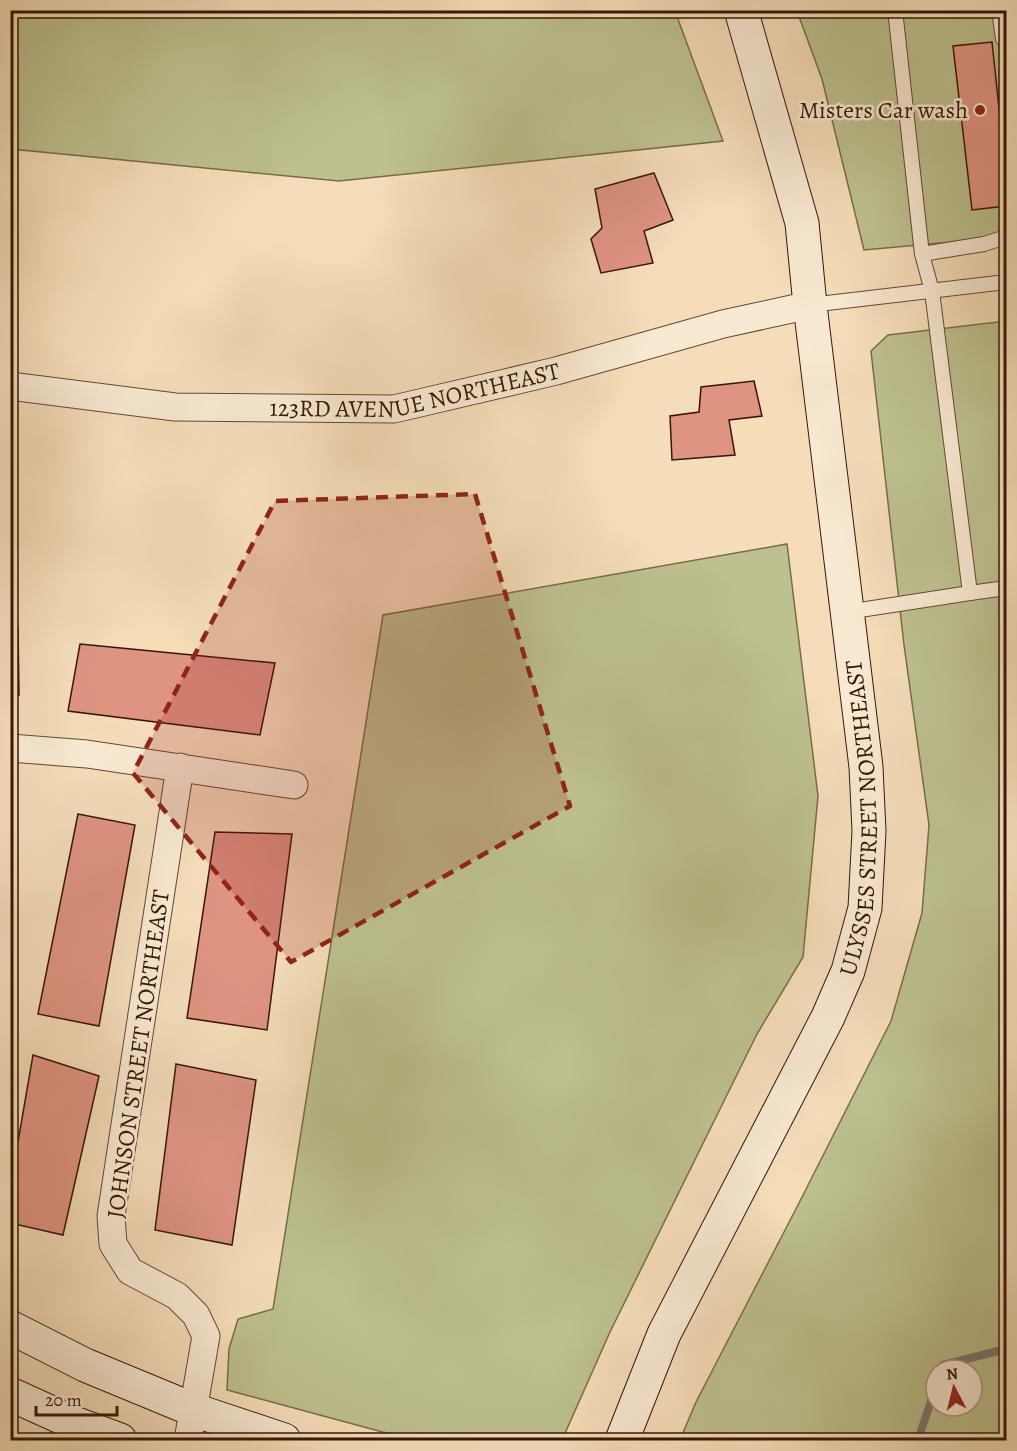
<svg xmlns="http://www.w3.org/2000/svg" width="1017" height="1451" font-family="Alegreya,serif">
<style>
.green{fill:#bdc08f;stroke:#7a6b4a;stroke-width:1.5;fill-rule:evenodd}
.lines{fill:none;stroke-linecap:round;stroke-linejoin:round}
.stream{stroke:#787773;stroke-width:8}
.building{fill:#df9482;stroke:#371605;stroke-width:1.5}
.lane-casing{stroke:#664832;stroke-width:16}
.street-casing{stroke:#664832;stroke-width:29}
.secondary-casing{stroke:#371605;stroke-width:35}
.lane{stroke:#f8e9d2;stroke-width:14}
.street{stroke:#f8e9d2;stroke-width:27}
.secondary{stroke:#f8e9d2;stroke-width:33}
.marked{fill:#8f2418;fill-opacity:0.2;stroke:#8f2418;stroke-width:4.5;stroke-dasharray:12 8;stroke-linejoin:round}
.poi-dot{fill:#8f2418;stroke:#f8e9d2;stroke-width:2}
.labels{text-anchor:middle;stroke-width:5;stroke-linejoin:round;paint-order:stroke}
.poi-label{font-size:24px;fill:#371605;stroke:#f8e9d2;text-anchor:end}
.street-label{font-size:24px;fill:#371605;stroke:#f8e9d2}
</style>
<rect width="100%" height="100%" fill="#f5ddba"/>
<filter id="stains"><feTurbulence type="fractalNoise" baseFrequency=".00333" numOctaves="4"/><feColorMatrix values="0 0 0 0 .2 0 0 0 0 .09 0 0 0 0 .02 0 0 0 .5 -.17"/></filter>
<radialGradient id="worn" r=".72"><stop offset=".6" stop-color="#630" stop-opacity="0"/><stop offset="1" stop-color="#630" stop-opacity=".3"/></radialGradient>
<g class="green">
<path d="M10 11H675L723 141 339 181 11 149Z"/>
<path d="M797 11H1006V237L864 250 822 79Z"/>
<path d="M1006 321V1440H680L696 1402 798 1205 891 1021 922 913 929 825 904 645 871 351 888 335ZM936 1370H972V1406H936Z"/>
<path d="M787 544 818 796 803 957 757 1034 610 1332 562 1440H412L227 1390 229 1349 238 1319 273 1309 383 615Z"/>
</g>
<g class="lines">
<g class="stream">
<path d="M941 1370 943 1365 1006 1349"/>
<path d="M918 1440 936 1386"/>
</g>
</g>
<g class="building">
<path d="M992 42 1006 174V206L972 210 953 46Z"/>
<path d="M654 173 673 220 644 231 653 263 601 273 591 239 602 228 595 189Z"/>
<path d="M754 381 762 416 729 420 735 455 672 460 670 416 699 412 701 387Z"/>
<path d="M10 627H18L19 695 10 696Z"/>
<path d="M80 644 275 663 260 735 68 711Z"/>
<path d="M78 814 135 825 99 1026 38 1014Z"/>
<path d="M215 832 292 834 267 1030 187 1018Z"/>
<path d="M33 1055 99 1076 63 1235 10 1223V1188Z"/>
<path d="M176 1064 256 1080 232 1245 155 1230Z"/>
</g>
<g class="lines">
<defs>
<g id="lane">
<path d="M999 10 1003 39"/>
<path d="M922 254 984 244 1006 237"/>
<path d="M810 305 1006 282"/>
<path d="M970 593 1006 588"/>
<path d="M847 612 970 593 932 291 922 254 895 10"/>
</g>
<g id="street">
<path id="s1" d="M10 386 175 407 394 409 556 371 723 324 810 305"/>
<path d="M10 748 87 754 294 785"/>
<path d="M180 767 111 1216 113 1244 130 1271 177 1296 196 1315 206 1336 188 1440"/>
</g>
<g id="secondary">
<path d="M10 1327 85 1365 194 1410 284 1440"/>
<path d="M10 1394 74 1423 120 1440"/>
<path id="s2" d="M622 1440 664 1334 828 1017 848 971 865 908 869 831 866 767 810 305 802 223 741 10"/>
</g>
</defs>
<use href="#lane" class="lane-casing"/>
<use href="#street" class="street-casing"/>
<use href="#secondary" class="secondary-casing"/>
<use href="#lane" class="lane"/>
<use href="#street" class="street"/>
<use href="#secondary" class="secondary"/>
</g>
<path class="marked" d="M475 494 570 806 291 962 133 773 275 501Z"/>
<circle class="poi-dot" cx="980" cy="110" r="6"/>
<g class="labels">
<g class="poi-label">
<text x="968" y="118">Misters Car wash</text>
</g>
<g class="street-label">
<text dy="8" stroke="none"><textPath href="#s1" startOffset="408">123RD AVENUE NORTHEAST</textPath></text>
<text dy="8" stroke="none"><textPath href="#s2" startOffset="676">ULYSSES STREET NORTHEAST</textPath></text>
<text transform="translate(138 1054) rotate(-82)" y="8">JOHNSON STREET NORTHEAST</text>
</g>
</g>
<rect width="1017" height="1451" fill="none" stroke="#f5ddba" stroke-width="36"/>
<rect x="12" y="12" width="993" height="1427" fill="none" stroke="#371605" stroke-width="3"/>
<rect x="18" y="18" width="981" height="1415" fill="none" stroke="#371605" stroke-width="1.5"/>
<g transform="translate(954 1388) rotate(353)"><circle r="28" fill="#f8e9d2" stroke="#ab9580" stroke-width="1.5"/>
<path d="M0-4.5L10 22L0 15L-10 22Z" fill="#8f2418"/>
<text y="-9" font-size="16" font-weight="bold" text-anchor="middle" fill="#371605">N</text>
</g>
<path d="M36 1406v9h81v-9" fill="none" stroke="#371605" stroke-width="3"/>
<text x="45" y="1406" font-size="18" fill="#371605" stroke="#f8e9d2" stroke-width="4.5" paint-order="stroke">20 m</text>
<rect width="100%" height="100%" filter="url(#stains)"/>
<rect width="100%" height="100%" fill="url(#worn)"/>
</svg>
